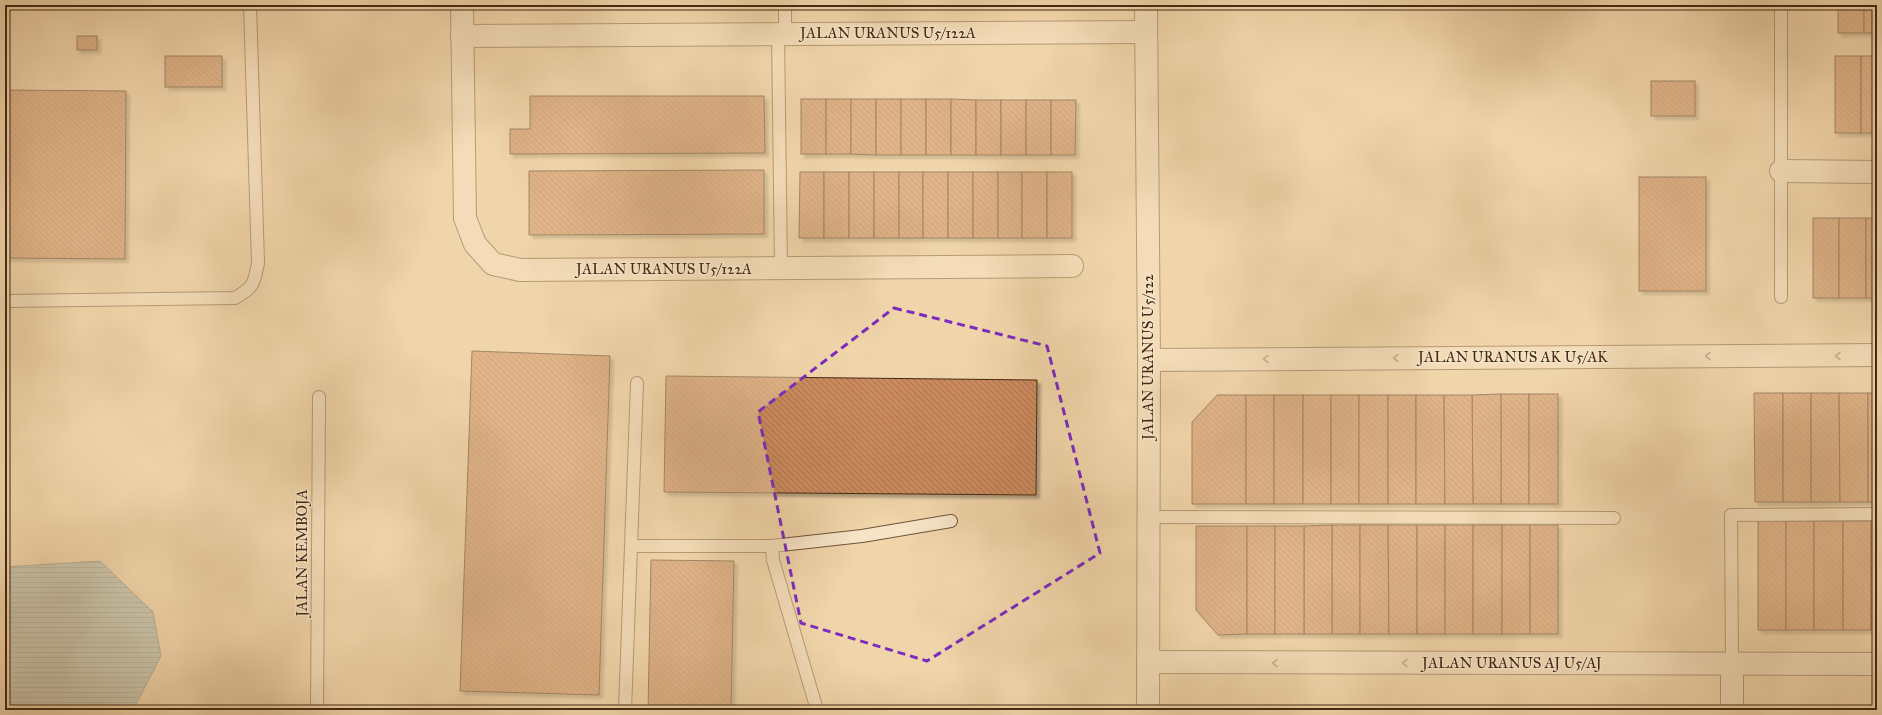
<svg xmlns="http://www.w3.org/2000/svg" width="1882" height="715" font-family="'IM FELL Great Primer',serif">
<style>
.water{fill:url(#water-rules);stroke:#7b7e73}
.building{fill:url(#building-back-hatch);stroke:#442912;filter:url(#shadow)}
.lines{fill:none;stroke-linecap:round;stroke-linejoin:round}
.lane-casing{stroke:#6f5438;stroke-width:14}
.street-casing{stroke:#6f5438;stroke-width:24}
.lane{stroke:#f6e4c8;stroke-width:12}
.street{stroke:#f6e4c8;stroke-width:22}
.oneway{stroke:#9d866d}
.marked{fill:none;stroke:#7b2cbf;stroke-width:3;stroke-dasharray:8 5;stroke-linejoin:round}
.labels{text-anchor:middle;stroke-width:3;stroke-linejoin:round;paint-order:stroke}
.street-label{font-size:15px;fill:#442912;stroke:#f6e4c8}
</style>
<defs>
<pattern id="water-rules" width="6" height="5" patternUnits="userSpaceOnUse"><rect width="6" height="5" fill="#9fb6b4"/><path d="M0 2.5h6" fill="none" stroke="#839491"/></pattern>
<pattern id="building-back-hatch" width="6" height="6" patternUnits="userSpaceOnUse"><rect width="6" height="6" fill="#cc8b5f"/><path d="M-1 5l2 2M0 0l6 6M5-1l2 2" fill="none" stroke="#a7724d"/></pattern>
<filter id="shadow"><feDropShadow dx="3.5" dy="3.5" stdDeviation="1" flood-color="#0004"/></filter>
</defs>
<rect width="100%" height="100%" fill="#f1d5aa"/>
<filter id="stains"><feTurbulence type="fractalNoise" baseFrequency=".005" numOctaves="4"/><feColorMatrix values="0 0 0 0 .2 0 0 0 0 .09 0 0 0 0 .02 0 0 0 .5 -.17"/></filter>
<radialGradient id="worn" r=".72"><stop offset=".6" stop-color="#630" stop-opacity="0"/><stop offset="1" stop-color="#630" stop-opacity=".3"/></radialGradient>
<path class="water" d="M100 561 153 612 161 656 133 710H5V567Z"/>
<g class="building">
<rect x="1838" y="5" width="26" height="28"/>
<rect x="1864" y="5" width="13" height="28"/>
<rect x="77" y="36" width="20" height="14"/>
<rect x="165" y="56" width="57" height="31"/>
<rect x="1835" y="56" width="26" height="77"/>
<rect x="1861" y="56" width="16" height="77"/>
<rect x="1651" y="81" width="44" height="35"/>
<path d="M5 90 126 91 125 259 5 258Z"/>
<path d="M530 96H764L765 153 510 154V129H530Z"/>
<rect x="801" y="99" width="25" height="55"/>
<rect x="826" y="99" width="25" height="55"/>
<path d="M851 99H876V155L851 154Z"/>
<rect x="876" y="99" width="25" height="56"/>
<rect x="901" y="99" width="25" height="56"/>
<rect x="926" y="99" width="25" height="56"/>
<path d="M951 99 976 100V155H951Z"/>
<rect x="976" y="100" width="25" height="55"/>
<rect x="1001" y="100" width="25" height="55"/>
<rect x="1026" y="100" width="25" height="55"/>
<path d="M1051 100H1076L1075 155H1051Z"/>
<path d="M764 170V234L529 235V171Z"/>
<path d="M800 172H824V238H799Z"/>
<rect x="824" y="172" width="25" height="66"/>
<rect x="849" y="172" width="25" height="66"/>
<rect x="874" y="172" width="25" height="66"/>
<rect x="899" y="172" width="24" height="66"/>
<rect x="923" y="172" width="25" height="66"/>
<rect x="948" y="172" width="25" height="66"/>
<rect x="973" y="172" width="25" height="66"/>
<rect x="998" y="172" width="24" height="66"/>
<rect x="1022" y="172" width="25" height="66"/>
<rect x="1047" y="172" width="25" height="66"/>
<rect x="1639" y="177" width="67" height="114"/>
<rect x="1813" y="218" width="26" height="80"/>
<rect x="1839" y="218" width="27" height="80"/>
<rect x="1866" y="218" width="11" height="80"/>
<path d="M472 351 610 356 599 695 460 691Z"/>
<path d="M666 376 1037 380 1036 495 664 492Z"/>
<path d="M1754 393H1783V502H1755Z"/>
<rect x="1783" y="393" width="28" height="109"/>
<path d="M1811 393H1839L1840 502H1811Z"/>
<path d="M1839 393H1868V502H1840Z"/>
<rect x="1868" y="393" width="9" height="109"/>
<rect x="1501" y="394" width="28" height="110"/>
<path d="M1501 394V504H1473L1472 395Z"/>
<rect x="1529" y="394" width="29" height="110"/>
<path d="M1217 395H1246V504H1192V422Z"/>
<rect x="1246" y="395" width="28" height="109"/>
<rect x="1274" y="395" width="29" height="109"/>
<rect x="1303" y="395" width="28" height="109"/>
<rect x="1331" y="395" width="28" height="109"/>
<rect x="1359" y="395" width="29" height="109"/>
<rect x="1388" y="395" width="28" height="109"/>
<path d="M1416 395H1444L1445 504H1416Z"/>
<path d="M1444 395H1472L1473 504H1445Z"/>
<rect x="1758" y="521" width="28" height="109"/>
<rect x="1786" y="521" width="28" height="109"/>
<rect x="1814" y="521" width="29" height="109"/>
<rect x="1843" y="521" width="28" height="109"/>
<rect x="1871" y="521" width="6" height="109"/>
<rect x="1332" y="525" width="28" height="109"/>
<path d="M1332 525V634H1304V526Z"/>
<path d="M1360 525H1388L1389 634H1360Z"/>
<path d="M1388 525H1417V634H1389Z"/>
<rect x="1417" y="525" width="28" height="109"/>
<rect x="1445" y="525" width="28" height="109"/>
<rect x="1473" y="525" width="29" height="109"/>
<rect x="1502" y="525" width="28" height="109"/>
<rect x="1530" y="525" width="28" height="109"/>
<path d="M1196 526H1247V634L1218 635 1196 610Z"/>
<rect x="1247" y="526" width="28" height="108"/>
<rect x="1275" y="526" width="29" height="108"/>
<path d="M651 560 734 561 731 710H648Z"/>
</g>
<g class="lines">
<defs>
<g id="lane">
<path d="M785 5V33"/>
<path d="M778 33 781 268"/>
<path d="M1781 297V5"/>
<path d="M5 301 235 298C254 287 254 284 258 263L250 5"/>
<path d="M1148 517 1614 518"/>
<path d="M631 546H772L862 536 951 521"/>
<path d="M772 546 773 560 817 710"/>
<path d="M1732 663 1731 515 1877 514"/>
<path d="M317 710 319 397"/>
<path d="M625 710 637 383"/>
</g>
<g id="street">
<path d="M462 5 465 218 475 244 493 264 520 270 1072 266"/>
<path d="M1146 5 1149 360 1148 710"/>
<path d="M462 36 1146 32"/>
<path d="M1781 171 1877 172"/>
<path d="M1149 360 1877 355"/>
<path d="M1148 662 1877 664"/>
<path d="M1732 663V710"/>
</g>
</defs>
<use href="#lane" class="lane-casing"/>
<use href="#street" class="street-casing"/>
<use href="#lane" class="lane"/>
<use href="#street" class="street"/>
</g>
<defs><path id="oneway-chevron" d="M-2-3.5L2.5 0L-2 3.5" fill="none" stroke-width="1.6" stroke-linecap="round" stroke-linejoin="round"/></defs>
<g class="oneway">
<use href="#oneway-chevron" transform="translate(1708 356) rotate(180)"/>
<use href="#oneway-chevron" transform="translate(1838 356) rotate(180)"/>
<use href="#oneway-chevron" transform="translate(1396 358) rotate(180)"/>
<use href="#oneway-chevron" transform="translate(1266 359) rotate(180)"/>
<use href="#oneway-chevron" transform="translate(1275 663) rotate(-180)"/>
<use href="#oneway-chevron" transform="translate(1405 663) rotate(-180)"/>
</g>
<path d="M0 0H1882V715H0ZM894 308 1047 346 1100 553 927 661 801 623 758 412Z" fill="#f1d5aa" fill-opacity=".55" fill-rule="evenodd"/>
<path class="marked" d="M894 308 1047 346 1100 553 927 661 801 623 758 412Z"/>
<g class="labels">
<g class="street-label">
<text x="888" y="38">JALAN URANUS U5/122A</text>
<text x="664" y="274">JALAN URANUS U5/122A</text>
<text transform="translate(1148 357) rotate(-90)" y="5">JALAN URANUS U5/122</text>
<text x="1513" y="362">JALAN URANUS AK U5/AK</text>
<text transform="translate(302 553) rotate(-90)" y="5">JALAN KEMBOJA</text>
<text x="1512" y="668">JALAN URANUS AJ U5/AJ</text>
</g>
</g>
<rect width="1882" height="715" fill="none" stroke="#f1d5aa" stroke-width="20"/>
<rect x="6" y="6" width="1870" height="703" fill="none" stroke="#442912" stroke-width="2"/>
<rect x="10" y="10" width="1862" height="695" fill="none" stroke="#442912"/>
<rect width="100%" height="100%" filter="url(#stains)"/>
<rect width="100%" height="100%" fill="url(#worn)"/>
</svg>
